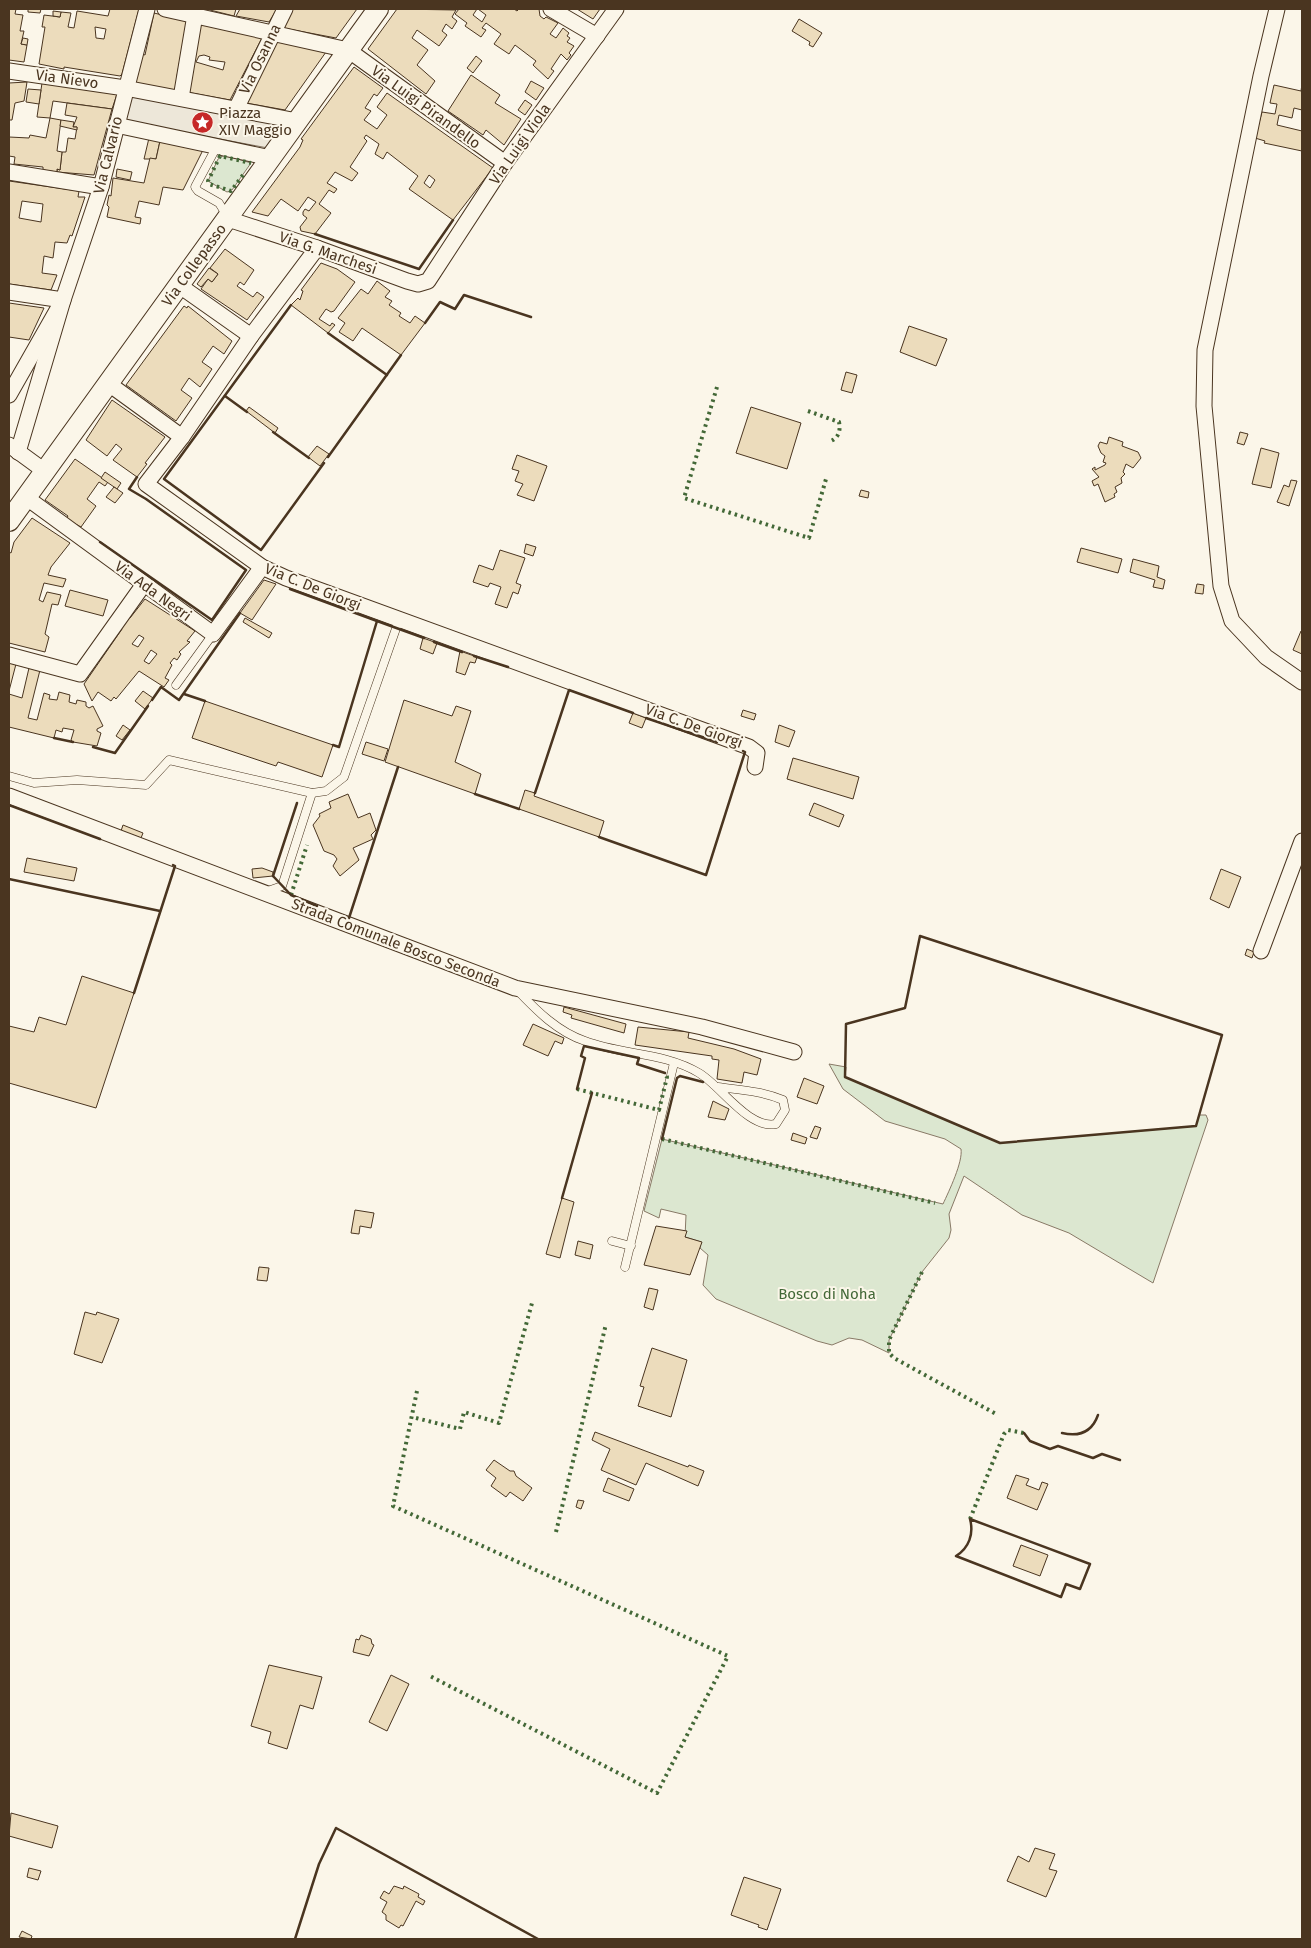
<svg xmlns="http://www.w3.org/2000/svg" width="1311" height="1948" font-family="'Fira Sans',sans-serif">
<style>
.green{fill:#dce7d0;stroke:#887966}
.parking{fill:#ede7d9;stroke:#887966}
.building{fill:#ecdcbc;stroke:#4a3520;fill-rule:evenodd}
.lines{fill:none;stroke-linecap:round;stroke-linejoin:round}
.service-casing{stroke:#4a3520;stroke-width:9}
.minor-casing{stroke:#4a3520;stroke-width:17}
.tertiary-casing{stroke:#4a3520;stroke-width:22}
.service{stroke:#fbf6e9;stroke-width:8}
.minor{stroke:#fbf6e9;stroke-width:15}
.tertiary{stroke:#fbf6e9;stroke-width:20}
.hedge{stroke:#436837;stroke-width:4;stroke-dasharray:2.5 4;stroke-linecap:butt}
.wall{stroke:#4a3520;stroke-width:2.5}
.labels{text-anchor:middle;stroke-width:4;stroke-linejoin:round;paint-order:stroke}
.street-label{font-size:15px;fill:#4a3520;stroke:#fbf6e9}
.poi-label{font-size:15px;fill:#4a3520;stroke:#fbf6e9;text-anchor:start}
.park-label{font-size:15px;fill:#436837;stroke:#fbf6e9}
</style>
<rect width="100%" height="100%" fill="#fbf6e9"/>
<g class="green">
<path d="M224 155 251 163 232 190 227 192 208 181 218 159Z"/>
<path d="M829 1064 846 1067 845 1077 1000 1143 1196 1126 1199 1115H1206L1208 1120 1153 1283 1069 1233 1022 1215 964 1176 949 1214 951 1230 949 1238 922 1272 889 1340V1353L862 1340 849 1338 832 1345 817 1341 716 1299 703 1285 708 1255 700 1248 701 1242 685 1237 686 1215 661 1209 659 1218 644 1211 662 1139 943 1204C949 1191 963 1162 961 1149L945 1139 885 1121 843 1089Z"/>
</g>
<path class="parking" d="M129 94 283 124 268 148 123 121Z"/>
<g class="building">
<path d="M9 9H16L15 14 23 15 20 31H24L21 44 27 45 24 62 9 60Z"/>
<path d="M28 9H41L40 13 28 12Z"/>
<path d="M110 9H139L122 74 120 76 64 67V69L39 64 45 27H42L44 15 60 17 61 12 71 13 68 27 74 28 77 11 108 16ZM95 27 106 29 104 39 96 38Z"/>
<path d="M206 9H236L234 16Z"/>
<path d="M240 9H277L269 22 236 16Z"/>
<path d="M293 9H357L336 38 283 28Z"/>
<path d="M397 9 456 10 452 17 457 21 452 29 446 24 442 31 447 35 439 46 417 30 412 38 428 50 417 65 435 81 426 94 368 49Z"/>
<path d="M459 9H477L473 15 482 22 486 15 478 9H514L517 11 519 9H539L540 16 544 19 546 17 558 23 550 34 556 38 563 28 569 33 567 36 570 38 567 42 574 46 569 53 571 55 567 60 561 54 551 69 554 71 548 79 533 65 536 61 515 45 509 54 494 44 501 34 486 23 482 28 486 30 481 37 465 26 467 23 455 14Z"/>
<path d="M577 9H600L593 19Z"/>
<path d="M53 11 61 12 60 17 53 16Z"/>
<path d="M154 13 187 21 177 76 180 77 177 92 135 84 142 54 145 55Z"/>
<path d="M799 19 822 33 813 47 809 45 810 42 792 31Z"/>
<path d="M199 23 262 38 230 100 186 92ZM204 55 210 57 209 60 225 62 223 70 196 62 199 56Z"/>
<path d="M23 38 28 39 27 45 21 44Z"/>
<path d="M277 40 326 52 285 110 246 103Z"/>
<path d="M476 56 482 61 473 73 467 68Z"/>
<path d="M354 67 383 88 377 96 374 94 365 108 371 111 364 120 377 129 387 115 377 107 387 93 493 168 453 220 409 189 418 176 387 152 383 159 375 154 379 144 366 135 364 138 367 141 350 167 358 173 352 181 335 172 327 183 337 189 334 193 329 190 319 204 331 213 315 234 301 231 300 227 307 218 303 215V212L305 209 309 211 316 202 308 197 298 211 281 199 268 216 252 212 300 147 303 140 301 139ZM429 175 435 180 430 188 424 183Z"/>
<path d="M471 75 500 95 495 103 521 119 504 145 486 130 483 135 448 111Z"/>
<path d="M531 81 544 88 536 100 525 92Z"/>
<path d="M27 82 24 101 15 103 12 120H9V83Z"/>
<path d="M42 83 117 94 112 109 53 101 50 118 37 117Z"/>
<path d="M1302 84V110L1294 108 1292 118 1279 115 1277 125 1302 131V151L1264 143 1265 141 1255 138 1262 112 1275 114 1277 104 1270 103 1274 85 1301 91Z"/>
<path d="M28 89 41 90 39 104 26 102Z"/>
<path d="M525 100 532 105 525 115 518 110Z"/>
<path d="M67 103 112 109 94 175 57 172V169L60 170 62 152H66L68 138 75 139 77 127H73L77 117 65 115Z"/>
<path d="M50 118 61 120 57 151 62 152 60 170 57 169V172L43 170V167L14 164 15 157 9 156V137L29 138 30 135 46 138Z"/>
<path d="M61 120 74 122 73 127H77V130L60 126Z"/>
<path d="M149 138 160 141 156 159H144Z"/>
<path d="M160 141 203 150 183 190 163 187 159 205 139 201 135 217 141 218 140 224 107 217 109 207 107 205 109 195 111 196 113 178 144 183 150 158 156 159Z"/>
<path d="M117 169 132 172 130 180 116 177Z"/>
<path d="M9 181 79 191 78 197H85L72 236 70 235 67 243 55 242 53 258 44 256 42 273 57 275 51 290 9 284ZM22 201 43 204 41 222 19 218Z"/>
<path d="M225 249 254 270 244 285 240 282 237 286 253 297 257 292 264 297 247 320 201 289 208 279 212 282 218 274 210 268Z"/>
<path d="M321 263 337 269 355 282 334 311 331 312 326 309 319 319 330 326 332 323 335 325 328 333 291 305 298 298 300 300 303 291 301 290Z"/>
<path d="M209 268 218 274 212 282 208 279 201 287 197 284Z"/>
<path d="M377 281 390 291 385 297 392 301 389 305 401 313 399 316 410 323 415 316 425 323 401 355 362 328 353 341 339 332 345 323 338 318 361 289 368 294Z"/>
<path d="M9 303 44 308 29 340 9 337Z"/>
<path d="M184 306 187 308 188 306 232 341 224 354 213 346 202 362 212 369 200 387 189 378 181 390 192 398 176 421 126 385Z"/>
<path d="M909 326 947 339 936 366 900 352Z"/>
<path d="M846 372 857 375 852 393 841 390Z"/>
<path d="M112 400 165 437 145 463 147 464 137 477 113 460 122 449 116 444 107 456 86 440Z"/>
<path d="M249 407 278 428 275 433 246 411Z"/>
<path d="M751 407 801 423 787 469 736 453Z"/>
<path d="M1240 432 1248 434 1244 445 1237 443Z"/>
<path d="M1109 437 1123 442 1122 446 1138 452 1141 458 1133 468 1126 464 1123 472 1125 474 1121 478 1122 483 1115 487 1117 492 1114 494 1115 497 1105 502 1098 484 1094 486 1092 481 1099 477 1092 469 1095 467V470L1105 465 1106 463 1103 462 1105 456 1101 453 1098 446 1100 442 1107 444Z"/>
<path d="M317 446 329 454 320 466 308 457Z"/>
<path d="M1261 448 1279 453 1271 488 1252 484Z"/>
<path d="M517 455 547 466 534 501 517 495 523 484 515 481 519 471 512 469Z"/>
<path d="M75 459 108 482 105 486 99 482 87 499 96 506 81 527 66 519 68 516 45 500Z"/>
<path d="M105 472 121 483 117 489 101 478Z"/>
<path d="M1291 480 1297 481 1289 506 1277 502 1284 485 1289 487Z"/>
<path d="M114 487 123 493 115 503 106 497Z"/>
<path d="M861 490 869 492 868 498 859 496Z"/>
<path d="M32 518 70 543 51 567 48 575 66 579 63 587 44 583 39 600 43 602 47 592 61 595 58 605 52 604 45 634 49 637 45 652 9 643V552L11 553 14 542Z"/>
<path d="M526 544 536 547 533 556 524 553Z"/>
<path d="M1081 548 1122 559 1118 573 1077 562Z"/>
<path d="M500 550 525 558 516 583 521 585 518 594 513 592 507 608 495 604 501 587 490 583 488 587 473 582 479 565 493 570Z"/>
<path d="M1133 559 1159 566 1157 577 1165 580 1163 589 1153 587 1155 580 1130 572Z"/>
<path d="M264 580 276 584 252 620 240 613Z"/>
<path d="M1197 584 1204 585 1203 594 1195 593Z"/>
<path d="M70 590 108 600 103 616 65 606Z"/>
<path d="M145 599 195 631 187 641 190 642 179 652 181 654 177 660 174 658 170 663 172 665 165 678 169 680 164 687 139 671 116 699 114 697 111 701 98 692 92 701 84 684 122 629 120 628 128 617 130 618ZM139 635 144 638 138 647 132 644ZM151 650 157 654 149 664 144 661Z"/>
<path d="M245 618 272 633 269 638 243 622Z"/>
<path d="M1301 631 1302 632V654L1293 650Z"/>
<path d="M423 638 437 643 433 654 420 649Z"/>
<path d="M460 651 477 657 475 663 470 662 465 675 456 672Z"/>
<path d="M9 662 16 664 9 691Z"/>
<path d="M29 668 40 670 28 718 37 720 44 693 50 695 49 699 57 700 59 692 70 695 69 702 76 704 77 700 86 702V706L89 708 93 706 103 726 97 729V731L101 733 97 746 73 742 71 740 74 730 63 728 62 732 56 730 54 738 9 727V694L22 698Z"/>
<path d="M143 691 153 698 145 709 135 701Z"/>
<path d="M404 700 452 716 456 706 471 711 455 762 481 774 475 794 385 762Z"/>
<path d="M205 701 333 745 322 777 278 762 276 766 192 738Z"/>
<path d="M743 710 756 714 754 720 741 716Z"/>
<path d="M633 713 646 718 642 728 629 723Z"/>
<path d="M123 725 130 730 122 740 116 736Z"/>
<path d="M779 725 795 731 789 747 775 742Z"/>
<path d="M366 742 388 749 384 761 362 754Z"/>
<path d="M793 758 859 777 853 799 787 779Z"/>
<path d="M525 790 535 793 534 796 604 821 599 837 519 809Z"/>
<path d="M348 794 358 818 370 813 376 830 371 835 373 839 353 848 359 860 340 876 333 866 337 859 334 855 324 851 313 825 320 816 319 814 331 808 329 802Z"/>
<path d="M814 803 844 815 839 827 809 815Z"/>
<path d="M123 825 143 833 141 838 121 831Z"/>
<path d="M27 858 77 868 74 881 24 872Z"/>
<path d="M262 868 273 872V876L253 878 252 869Z"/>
<path d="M1221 869 1241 877 1229 908 1210 899Z"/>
<path d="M1247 949 1254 952 1252 958 1245 955Z"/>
<path d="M82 976 134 993 96 1108 9 1083V1026L34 1032 39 1017 66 1025Z"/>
<path d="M564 1007 626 1024 624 1033 571 1018 572 1015 563 1012Z"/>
<path d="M533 1024 564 1038 562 1044 555 1041 548 1056 523 1045Z"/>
<path d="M638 1027 689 1032 688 1038 734 1049 761 1059 757 1075 744 1072 742 1083 717 1079 719 1060 712 1059V1056L635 1045Z"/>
<path d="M804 1078 824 1086 817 1104 797 1097Z"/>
<path d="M713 1101 729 1109 725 1120 708 1117Z"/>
<path d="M815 1126 821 1128 817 1139 810 1137Z"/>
<path d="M793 1133 807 1138 805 1144 791 1140Z"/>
<path d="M562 1198 574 1202 560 1258 546 1254Z"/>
<path d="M355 1210 374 1213 371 1228 360 1226 359 1234 351 1233Z"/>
<path d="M656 1226 687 1231 685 1237 702 1242 690 1275 644 1265Z"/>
<path d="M578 1241 593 1245 590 1259 575 1255Z"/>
<path d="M259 1267 269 1268 267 1281 257 1280Z"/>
<path d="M649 1288 658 1290 653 1310 644 1307Z"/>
<path d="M85 1312 96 1315 97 1312 119 1319 102 1363 74 1354Z"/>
<path d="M652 1348 687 1360 671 1417 638 1406 644 1387 640 1386Z"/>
<path d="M595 1432 688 1467 689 1465 704 1471 698 1486 646 1463 636 1485 601 1470 610 1449 592 1440Z"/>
<path d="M494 1460 510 1471H514L516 1476 532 1488 523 1501 510 1492 506 1497 491 1486 496 1478 486 1470Z"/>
<path d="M1016 1475 1029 1479 1026 1485 1039 1490 1042 1482 1048 1484 1037 1510 1007 1498Z"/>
<path d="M608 1478 634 1489 629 1501 603 1491Z"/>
<path d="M578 1500 584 1501 581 1509 576 1507Z"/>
<path d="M1021 1545 1048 1555 1040 1576 1013 1566Z"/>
<path d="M361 1635 371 1639 372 1644 374 1645 369 1656 353 1652 356 1639 359 1640Z"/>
<path d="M269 1665 322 1677 313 1709 300 1705 287 1749 268 1743 271 1732 251 1726Z"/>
<path d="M391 1675 409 1684 387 1731 369 1722Z"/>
<path d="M11 1813 58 1826 52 1848 9 1836Z"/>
<path d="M1035 1848 1055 1854 1049 1869 1057 1871 1046 1897 1007 1881 1018 1856 1029 1862Z"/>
<path d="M29 1868 41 1871 38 1880 27 1877Z"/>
<path d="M744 1877 781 1889 767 1930 758 1927 759 1925 731 1915Z"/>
<path d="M394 1886 403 1889 404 1886 419 1894 418 1897 425 1901 423 1905 416 1901 403 1926 401 1925 399 1928 386 1920V1915L382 1912 387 1902 380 1898 384 1891 389 1894Z"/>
<path d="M22 1931 32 1936 31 1939 19 1937Z"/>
</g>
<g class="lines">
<defs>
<g id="service">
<path d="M217 146 195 187 198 191 219 203 227 216"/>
<path d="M176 685 213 634"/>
<path d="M9 776 34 783 77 780 146 785 169 760 312 793 326 791 344 777 399 620"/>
<path d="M265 892 282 886 312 793"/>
<path d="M518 991C537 1011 558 1032 585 1041 621 1055 664 1052 699 1073 720 1085 749 1130 776 1124L785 1110 783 1100C762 1091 740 1090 718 1087"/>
<path d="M612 1241 631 1246"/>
<path d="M625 1267 674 1063"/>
</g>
<g id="minor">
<path d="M165 9 348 50 505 163"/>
<path d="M551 9 597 36"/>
<path d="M1277 9 1261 76 1205 350 1204 406 1221 586 1232 621 1266 657 1302 682"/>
<path d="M9 71 125 88 297 121"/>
<path d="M181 98 196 9"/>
<path d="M236 109 285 9"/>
<path d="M116 125 271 158"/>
<path d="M9 172 101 187"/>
<path d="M228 219 317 248 407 281 418 284 428 281 505 163 616 9"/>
<path d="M317 248 251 336 182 437 146 484 262 567 286 578 749 747 757 753 755 767"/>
<path d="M180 286 251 336"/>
<path d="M9 292 63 300 18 452"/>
<path d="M109 384 182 437"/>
<path d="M9 395 63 300 101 187 147 9"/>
<path d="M9 445 46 472"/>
<path d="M27 498 213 634 262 567"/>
<path d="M9 655 80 674 144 584"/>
<path d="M9 796 515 988 702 1027 794 1052"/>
<path d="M1261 951 1302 841"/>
</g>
<path id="tertiary" d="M9 521 378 9"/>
</defs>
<use href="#service" class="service-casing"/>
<use href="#minor" class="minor-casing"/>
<use href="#tertiary" class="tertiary-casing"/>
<use href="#service" class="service"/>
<use href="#minor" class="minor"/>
<use href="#tertiary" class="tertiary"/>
<g class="hedge">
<path d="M243 175 231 191 209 184 208 181 220 156 251 163"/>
<path d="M717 387 684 498 809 538 826 479"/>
<path d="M808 411 839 422C841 432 838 439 828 442"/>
<path d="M291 895 307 845"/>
<path d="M577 1089 659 1110 667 1077 665 1073"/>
<path d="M662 1139 935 1203"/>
<path d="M922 1272 889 1340V1353L894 1358 998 1415"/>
<path d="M417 1391 393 1506 728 1656 657 1793 428 1675"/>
<path d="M416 1418 460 1429 464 1412 499 1423 532 1303"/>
<path d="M970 1519 1004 1434 1008 1430 1024 1433"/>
<path d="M556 1532 606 1324"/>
</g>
<g class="wall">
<path d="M315 234 419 269 453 220"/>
<path d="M291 305 164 479 261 550 324 463"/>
<path d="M425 323 440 302 455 309 464 295 531 317"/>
<path d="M328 333 387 375"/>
<path d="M225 396 247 412"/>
<path d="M273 432 309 458"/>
<path d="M328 457 401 355"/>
<path d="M100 542 212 620 246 570 146 499 129 489 137 477"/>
<path d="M290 589 377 621"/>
<path d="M434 642 462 652"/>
<path d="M474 656 508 667"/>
<path d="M184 694 205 701"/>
<path d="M152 700 161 687 179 700 240 613"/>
<path d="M646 718 717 742"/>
<path d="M54 738 73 742"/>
<path d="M333 745 339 747 377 621 424 638"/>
<path d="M93 747 115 753 148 706"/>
<path d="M535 793 569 690 633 713"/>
<path d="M475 794 519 809"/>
<path d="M9 805 100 839"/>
<path d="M599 837 706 875 745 752 743 751"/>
<path d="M273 876 291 895 317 906"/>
<path d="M273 876 297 803"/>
<path d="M9 879 160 911"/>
<path d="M345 917 349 918 398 767"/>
<path d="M920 936 1222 1035 1196 1126 1000 1143 845 1077 846 1024 905 1008Z"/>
<path d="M134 993 175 866 173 865"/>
<path d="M577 1089 585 1058 581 1056 584 1046 639 1058 637 1064 665 1073"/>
<path d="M662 1139 677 1078 680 1076 703 1082"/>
<path d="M562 1198 592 1093"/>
<path d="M1024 1433 1030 1441 1050 1449 1058 1446 1093 1458 1102 1454 1120 1460"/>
<path d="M1062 1433C1079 1437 1092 1432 1098 1415"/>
<path d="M970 1519 1090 1564 1080 1589 1066 1584 1061 1597 956 1556C969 1548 974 1534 970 1519Z"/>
<path d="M295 1939 319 1864 336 1828 538 1939"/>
</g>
</g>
<defs>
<symbol id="sight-disc" viewBox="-11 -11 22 22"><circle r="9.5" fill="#c62828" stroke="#fbf6e9"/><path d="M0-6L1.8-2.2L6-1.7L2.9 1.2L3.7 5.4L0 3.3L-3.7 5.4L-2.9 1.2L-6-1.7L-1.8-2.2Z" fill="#fff"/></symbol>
</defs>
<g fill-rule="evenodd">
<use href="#sight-disc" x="190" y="110" width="25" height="25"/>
</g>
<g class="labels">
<g class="street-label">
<text transform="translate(260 59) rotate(-64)" y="5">Via Osanna</text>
<text transform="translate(67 79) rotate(8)" y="5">Via Nievo</text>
<text transform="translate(426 107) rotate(36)" y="5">Via Luigi Pirandello</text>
<text transform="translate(520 144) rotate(-55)" y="5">Via Luigi Viola</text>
<text transform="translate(108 155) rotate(-76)" y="5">Via Calvario</text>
<text transform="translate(328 253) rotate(19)" y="5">Via G. Marchesi</text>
<text transform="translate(194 265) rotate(-54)" y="5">Via Collepasso</text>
<text transform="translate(313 587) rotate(22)" y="5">Via C. De Giorgi</text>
<text transform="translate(153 591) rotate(36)" y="5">Via Ada Negri</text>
<text transform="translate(694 726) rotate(20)" y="5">Via C. De Giorgi</text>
<text transform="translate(396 943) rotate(21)" y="5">Strada Comunale Bosco Seconda</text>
</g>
<g class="poi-label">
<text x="219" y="118">Piazza<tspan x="219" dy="17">XIV Maggio</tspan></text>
</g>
<g class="park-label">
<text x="827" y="1299">Bosco di Noha</text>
</g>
</g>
<rect width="1311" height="1948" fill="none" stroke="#4a3520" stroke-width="20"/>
</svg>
